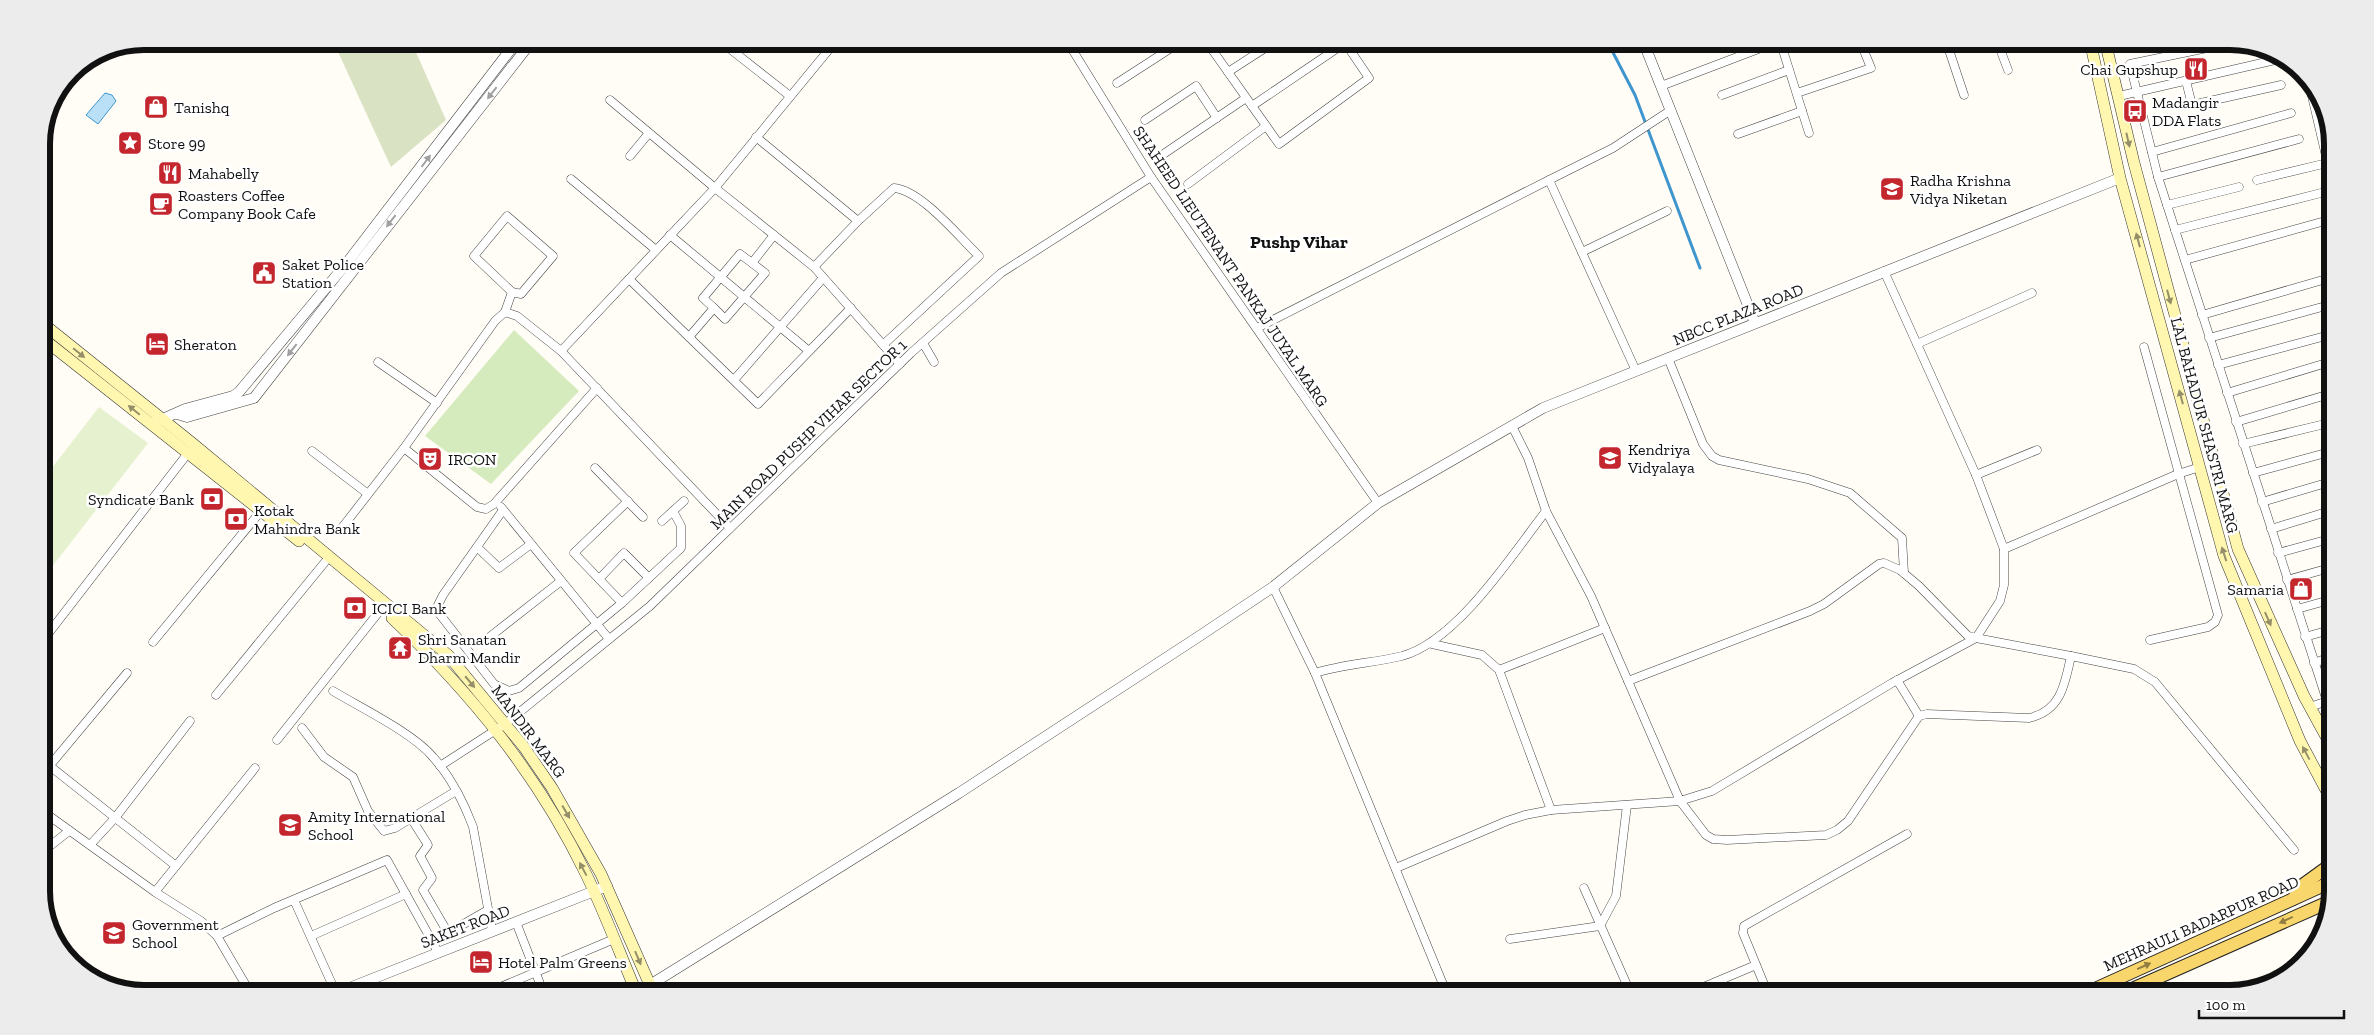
<svg xmlns="http://www.w3.org/2000/svg" width="2374" height="1035" font-family="'Zilla Slab',serif">
<style>
.green{fill:#d5ebbd}
.cemetery{fill:#d9e3c4}
.pitch{fill:#e6f2cf}
.water{fill:#b9e0f7;stroke:#3f96cf}
.lines{fill:none;stroke-linecap:round;stroke-linejoin:round}
.stream{stroke:#3f96cf;stroke-width:3}
.minor-casing{stroke:#444;stroke-width:9}
.tertiary-casing{stroke:#444;stroke-width:11}
.secondary-casing{stroke:#333;stroke-width:12}
.primary-casing{stroke:#222;stroke-width:14}
.minor{stroke:#fff;stroke-width:8}
.tertiary{stroke:#fff;stroke-width:10}
.secondary{stroke:#fff6b0;stroke-width:11}
.primary{stroke:#f9d66b;stroke-width:12}
.oneway{fill:#a0a0a0}
.oneway2{fill:#948f68}
.oneway3{fill:#917d42}
.labels{text-anchor:middle;stroke-width:5;stroke-linejoin:round;paint-order:stroke}
.poi-label{font-size:16px;fill:#111;stroke:#fff;text-anchor:start}
.street-label{font-size:16px;fill:#111;stroke:#fff}
.neighbourhood-label{font-size:18px;font-weight:bold;fill:#111;stroke:#fff}
.rim{fill:none;stroke:#111;stroke-width:6}
</style>
<rect width="100%" height="100%" fill="#fffdf5"/>
<path class="green" d="M514 330 579 391 491 484 425 436Z"/>
<path class="cemetery" d="M333 41H411L446 120 391 167Z"/>
<path class="pitch" d="M99 407 148 443 41 581V482Z"/>
<path class="water" d="M105 93 112 95 116 101 98 124 86 115Z"/>
<g class="lines">
<path class="stream" d="M1607 41 1635 95 1700 268"/>
<defs>
<g id="minor">
<path d="M720 41 790 96"/>
<path d="M1067 41 1151 177 1378 503"/>
<path d="M1206 41 1279 144 1369 78 1344 41"/>
<path d="M1946 41 1964 95"/>
<path d="M1997 41 2008 70"/>
<path d="M1100 42V41"/>
<path d="M2236 42 2130 64 2158 177 2327 701"/>
<path d="M1781 44 1809 133"/>
<path d="M1228 72 1276 41"/>
<path d="M2308 79 2333 186"/>
<path d="M2186 81 2192 105 2281 85"/>
<path d="M1117 83 1182 41"/>
<path d="M1661 86 1761 48 1787 41"/>
<path d="M1797 93 1871 68 1860 41"/>
<path d="M1722 95 1789 70"/>
<path d="M2119 96 2275 60"/>
<path d="M610 100 715 188 814 267 900 364"/>
<path d="M1252 106 1345 43"/>
<path d="M1145 120 1196 86 1217 118"/>
<path d="M1738 134 1802 111"/>
<path d="M756 137 858 221"/>
<path d="M2152 152 2291 113"/>
<path d="M1165 153 1246 98"/>
<path d="M630 156 649 133"/>
<path d="M2158 177 2299 139"/>
<path d="M571 179 656 250"/>
<path d="M1549 180 1613 148 1671 110"/>
<path d="M2257 180 2327 163"/>
<path d="M1188 184 1266 126"/>
<path d="M2167 205 2239 187"/>
<path d="M2175 230 2321 193"/>
<path d="M670 235 809 351"/>
<path d="M1582 252 1667 211"/>
<path d="M2185 260 2325 221"/>
<path d="M814 267 858 221 894 188C921 190 959 237 979 256L883 345"/>
<path d="M1884 271 1976 475 2004 549V585L2000 601 1976 638 1892 683 1712 791 1680 801 1628 681 1810 611 1824 604 1879 564 1884 563 1900 570 1919 586 1968 636 1976 638 2071 656"/>
<path d="M629 279 758 404 851 308"/>
<path d="M512 292 474 256 507 216 553 256 521 294 512 292 505 312 495 321 404 448 477 507 486 509 494 504 597 388"/>
<path d="M714 308 725 319 765 273 752 263"/>
<path d="M505 312 517 316 561 351 730 528"/>
<path d="M2202 315 2333 277"/>
<path d="M1257 328 1549 180 1636 371"/>
<path d="M689 337 714 308 703 298 740 254 752 263 774 235"/>
<path d="M2209 338 2333 304"/>
<path d="M923 343 934 362"/>
<path d="M1917 344 2032 293"/>
<path d="M2144 347 2218 615 2215 622 2208 627 2150 640"/>
<path d="M561 351 715 188 836 41"/>
<path d="M1668 358 1703 444 1712 456 1719 460 1808 479 1850 493 1902 538 1904 573"/>
<path d="M378 362 437 403"/>
<path d="M2218 365 2333 334"/>
<path d="M734 380 823 278"/>
<path d="M2227 393 2333 361"/>
<path d="M2236 422 2333 393"/>
<path d="M1512 426 1528 458 1546 511 1591 596 1628 681"/>
<path d="M2243 444 2333 422"/>
<path d="M312 451 368 494"/>
<path d="M595 468 643 517"/>
<path d="M2253 473 2333 451"/>
<path d="M1976 475 2037 450"/>
<path d="M2262 502 2333 481"/>
<path d="M501 507 609 639"/>
<path d="M503 510 443 595 438 605V612L494 684 509 691 519 688 622 603 574 553 628 501"/>
<path d="M662 521 684 501"/>
<path d="M341 529 404 448"/>
<path d="M2271 529 2333 510"/>
<path d="M477 547 499 568 531 544"/>
<path d="M2004 549 2178 474 2200 467"/>
<path d="M2278 553 2333 538"/>
<path d="M599 579 624 553 649 578"/>
<path d="M2287 580 2333 567"/>
<path d="M1273 587 1315 673 1447 994"/>
<path d="M622 603 681 548V526L673 511"/>
<path d="M2297 609 2333 599"/>
<path d="M2305 637 2333 629"/>
<path d="M487 639 561 581"/>
<path d="M153 642 261 511"/>
<path d="M41 643 188 453"/>
<path d="M1432 644 1482 655 1499 670 1551 810"/>
<path d="M2314 663 2333 656"/>
<path d="M1499 670 1605 628"/>
<path d="M1315 673C1344 664 1373 663 1402 656 1457 641 1511 556 1546 511"/>
<path d="M1897 680 1919 716"/>
<path d="M333 691C361 708 413 733 433 757 450 776 464 803 473 827L492 930"/>
<path d="M216 695 325 562"/>
<path d="M2310 707 2333 699"/>
<path d="M302 728 324 757 353 777 368 811 384 831 395 828 456 791"/>
<path d="M277 740 382 608"/>
<path d="M41 759 176 866"/>
<path d="M440 766 505 724 650 606 911 353 1001 273 1151 177"/>
<path d="M41 776 127 673"/>
<path d="M41 810 155 892 201 921 217 936 251 994"/>
<path d="M411 818 428 845 420 856 432 878 423 890 448 933 488 910"/>
<path d="M90 845 115 818 190 721"/>
<path d="M41 853 69 831"/>
<path d="M1396 868 1507 821 1525 815 1551 810 1680 801 1706 835 1713 839 1727 840 1826 835 1837 830 1848 821 1919 716 1927 714 2029 718C2061 711 2065 684 2071 656L2134 669 2155 682 2294 850"/>
<path d="M1584 888 1631 994"/>
<path d="M155 892 255 768"/>
<path d="M294 900 336 993"/>
<path d="M516 922 544 994"/>
<path d="M217 936 274 908 387 860 438 952"/>
<path d="M311 936 406 894"/>
<path d="M1510 939 1600 926 1616 896 1627 805"/>
<path d="M484 994 614 939"/>
<path d="M1687 994 1756 965"/>
<path d="M1768 994 1743 933 1744 926 1907 834"/>
</g>
<g id="tertiary">
<path d="M1643 41 1755 323"/>
<path d="M177 414 187 417 254 398 532 41"/>
<path d="M156 422 185 409 233 396 239 392 346 264 517 41"/>
<path d="M650 985 959 793 1198 637 1273 587 1378 503 1543 408 2120 178"/>
<path d="M334 994 607 886"/>
</g>
<g id="secondary">
<path d="M2090 41 2120 178 2224 556 2300 741 2333 803"/>
<path d="M2105 41 2134 163 2238 549 2304 696 2333 749"/>
<path d="M41 322 192 443 448 655 524 747 552 788 601 874 654 994"/>
<path d="M41 337 299 541"/>
<path d="M392 618C472 694 538 775 586 874 605 913 620 954 637 994"/>
</g>
<g id="primary">
<path d="M2293 899 2304 884 2333 863"/>
<path d="M2084 994 2333 881"/>
<path d="M2121 994 2331 901"/>
</g>
</defs>
<use href="#minor" class="minor-casing"/>
<use href="#tertiary" class="tertiary-casing"/>
<use href="#secondary" class="secondary-casing"/>
<use href="#primary" class="primary-casing"/>
<use href="#minor" class="minor"/>
<use href="#tertiary" class="tertiary"/>
<use href="#secondary" class="secondary"/>
<use href="#primary" class="primary"/>
</g>
<defs><path id="oneway-solid" d="M-6-.8H1V-3.2L6.5 0L1 3.2V.8H-6Z" transform="scale(1.25)"/></defs>
<g class="oneway">
<use href="#oneway-solid" transform="translate(492 93) rotate(128)"/>
<use href="#oneway-solid" transform="translate(426 161) rotate(-53)"/>
<use href="#oneway-solid" transform="translate(391 221) rotate(128)"/>
<use href="#oneway-solid" transform="translate(292 350) rotate(128)"/>
</g>
<g class="oneway2">
<use href="#oneway-solid" transform="translate(2128 140) rotate(77)"/>
<use href="#oneway-solid" transform="translate(2138 240) rotate(-105)"/>
<use href="#oneway-solid" transform="translate(2169 297) rotate(75)"/>
<use href="#oneway-solid" transform="translate(79 353) rotate(39)"/>
<use href="#oneway-solid" transform="translate(2181 397) rotate(-105)"/>
<use href="#oneway-solid" transform="translate(134 410) rotate(-141)"/>
<use href="#oneway-solid" transform="translate(2224 554) rotate(-108)"/>
<use href="#oneway-solid" transform="translate(2268 619) rotate(66)"/>
<use href="#oneway-solid" transform="translate(470 682) rotate(50)"/>
<use href="#oneway-solid" transform="translate(2306 753) rotate(-118)"/>
<use href="#oneway-solid" transform="translate(566 812) rotate(60)"/>
<use href="#oneway-solid" transform="translate(583 869) rotate(-118)"/>
<use href="#oneway-solid" transform="translate(638 958) rotate(67)"/>
</g>
<g class="oneway3">
<use href="#oneway-solid" transform="translate(2286 920) rotate(155)"/>
<use href="#oneway-solid" transform="translate(2144 966) rotate(-24)"/>
</g>
<defs>
<symbol id="restaurant-square" viewBox="-11 -11 22 22"><rect x="-9" y="-9" width="18" height="18" rx="4" fill="#c4262e" stroke="#fff"/><path d="M-5-6h1v4h1v-4h1v4h1v-4h1v5L-1.5 .5V6h-2V.5L-5-1ZM5-6V6H3V1.5H1.5Q1.5-4 5-6Z" fill="#fff"/></symbol>
<symbol id="shop-square" viewBox="-11 -11 22 22"><rect x="-9" y="-9" width="18" height="18" rx="4" fill="#c4262e" stroke="#fff"/><path d="M-5-2.5h2.3a2.7 3.5 0 0 1 5.4 0H5L5.5 6h-11ZM-1.5-2.5h3a1.5 2.3 0 0 0-3 0Z" fill="#fff"/></symbol>
<symbol id="bus-square" viewBox="-11 -11 22 22"><rect x="-9" y="-9" width="18" height="18" rx="4" fill="#c4262e" stroke="#fff"/><path d="M-5-6H5V4H4V6H2V4H-2V6H-4V4H-5ZM-3.5-4V0h7V-4ZM-3.5 1.2v1.5H-2V1.2ZM2 1.2v1.5H3.5V1.2Z" fill="#fff"/></symbol>
<symbol id="sight-square" viewBox="-11 -11 22 22"><rect x="-9" y="-9" width="18" height="18" rx="4" fill="#c4262e" stroke="#fff"/><path d="M0-6L1.8-2.2L6-1.7L2.9 1.2L3.7 5.4L0 3.3L-3.7 5.4L-2.9 1.2L-6-1.7L-1.8-2.2Z" fill="#fff"/></symbol>
<symbol id="school-square" viewBox="-11 -11 22 22"><rect x="-9" y="-9" width="18" height="18" rx="4" fill="#c4262e" stroke="#fff"/><path d="M0-5L7-2L0 1L-7-2ZM-4 1L0 2.5L4 1V4Q0 6-4 4Z" fill="#fff"/></symbol>
<symbol id="cafe-square" viewBox="-11 -11 22 22"><rect x="-9" y="-9" width="18" height="18" rx="4" fill="#c4262e" stroke="#fff"/><path d="M-5.5-4.5H6V0H3Q3 3.5 0 3.5H-2.5Q-5.5 3.5-5.5 0ZM3-3.2v2h1.7v-2ZM-6 4.5H4V6H-6Z" fill="#fff"/></symbol>
<symbol id="civic-square" viewBox="-11 -11 22 22"><rect x="-9" y="-9" width="18" height="18" rx="4" fill="#c4262e" stroke="#fff"/><path d="M-.6-6.5H3V-4.5H.6V-3L4-1V1h2V6H-6V1h2V-1L-.6-3ZM-1.2 2.5V6h2.4V2.5Z" fill="#fff"/></symbol>
<symbol id="hotel-square" viewBox="-11 -11 22 22"><rect x="-9" y="-9" width="18" height="18" rx="4" fill="#c4262e" stroke="#fff"/><path d="M-6-4.5h1.5V1H6V5H4.5V3h-9V5H-6ZM-4 0a1.8 1.8 0 1 1 3.6 0ZM.5 0V-2.5h3Q6-2.5 6 0Z" fill="#fff"/></symbol>
<symbol id="theatre-square" viewBox="-11 -11 22 22"><rect x="-9" y="-9" width="18" height="18" rx="4" fill="#c4262e" stroke="#fff"/><path d="M-5-5.5Q0-4 5-5.5V0Q5 5 0 6Q-5 5-5 0ZM-3.3-2.5H-1v1.5H-3.3ZM1-2.5H3.3v1.5H1ZM-2.8 1Q0 5.5 2.8 1Z" fill="#fff"/></symbol>
<symbol id="bank-square" viewBox="-11 -11 22 22"><rect x="-9" y="-9" width="18" height="18" rx="4" fill="#c4262e" stroke="#fff"/><path d="M-6-4H6V4H-6ZM0-2.3a2.3 2.3 0 1 0 0 4.6a2.3 2.3 0 1 0 0-4.6Z" fill="#fff"/></symbol>
<symbol id="temple-square" viewBox="-11 -11 22 22"><rect x="-9" y="-9" width="18" height="18" rx="4" fill="#c4262e" stroke="#fff"/><path d="M0-6L5-2H3V0L6.5 2.5H4V6H1.5V3h-3V6H-4V2.5H-6.5L-3 0V-2H-5Z" fill="#fff"/></symbol>
</defs>
<g fill-rule="evenodd">
<use href="#restaurant-square" x="2182" y="55" width="28" height="28"/>
<use href="#shop-square" x="142" y="93" width="28" height="28"/>
<use href="#bus-square" x="2121" y="97" width="28" height="28"/>
<use href="#sight-square" x="116" y="129" width="28" height="28"/>
<use href="#restaurant-square" x="156" y="159" width="28" height="28"/>
<use href="#school-square" x="1878" y="175" width="28" height="28"/>
<use href="#cafe-square" x="147" y="190" width="28" height="28"/>
<use href="#civic-square" x="250" y="259" width="28" height="28"/>
<use href="#hotel-square" x="143" y="330" width="28" height="28"/>
<use href="#school-square" x="1596" y="444" width="28" height="28"/>
<use href="#theatre-square" x="416" y="445" width="28" height="28"/>
<use href="#bank-square" x="198" y="485" width="28" height="28"/>
<use href="#bank-square" x="222" y="505" width="28" height="28"/>
<use href="#shop-square" x="2287" y="575" width="28" height="28"/>
<use href="#bank-square" x="341" y="594" width="28" height="28"/>
<use href="#temple-square" x="386" y="634" width="28" height="28"/>
<use href="#school-square" x="276" y="811" width="28" height="28"/>
<use href="#school-square" x="100" y="919" width="28" height="28"/>
<use href="#hotel-square" x="467" y="948" width="28" height="28"/>
</g>
<g class="labels">
<g class="poi-label">
<text x="2178" y="75" text-anchor="end">Chai Gupshup</text>
<text x="2152" y="108">Madangir<tspan x="2152" dy="18">DDA Flats</tspan></text>
<text x="174" y="113">Tanishq</text>
<text x="148" y="149">Store 99</text>
<text x="188" y="179">Mahabelly</text>
<text x="1910" y="186">Radha Krishna<tspan x="1910" dy="18">Vidya Niketan</tspan></text>
<text x="178" y="201">Roasters Coffee<tspan x="178" dy="18">Company Book Cafe</tspan></text>
<text x="282" y="270">Saket Police<tspan x="282" dy="18">Station</tspan></text>
<text x="174" y="350">Sheraton</text>
<text x="1628" y="455">Kendriya<tspan x="1628" dy="18">Vidyalaya</tspan></text>
<text x="448" y="465">IRCON</text>
<text x="194" y="505" text-anchor="end">Syndicate Bank</text>
<text x="254" y="516">Kotak<tspan x="254" dy="18">Mahindra Bank</tspan></text>
<text x="2284" y="595" text-anchor="end">Samaria</text>
<text x="372" y="614">ICICI Bank</text>
<text x="418" y="645">Shri Sanatan<tspan x="418" dy="18">Dharm Mandir</tspan></text>
<text x="308" y="822">Amity International<tspan x="308" dy="18">School</tspan></text>
<text x="132" y="930">Government<tspan x="132" dy="18">School</tspan></text>
<text x="498" y="968">Hotel Palm Greens</text>
</g>
<g class="street-label">
<text transform="translate(1231 266) rotate(56)" y="6">SHAHEED LIEUTENANT PANKAJ JUYAL MARG</text>
<text transform="translate(1738 314) rotate(-22)" y="6">NBCC PLAZA ROAD</text>
<text transform="translate(2205 425) rotate(75)" y="6">LAL BAHADUR SHASTRI MARG</text>
<text transform="translate(808 434) rotate(-44)" y="6">MAIN ROAD PUSHP VIHAR SECTOR 1</text>
<text transform="translate(529 731) rotate(53)" y="6">MANDIR MARG</text>
<text transform="translate(2201 923) rotate(-24)" y="6">MEHRAULI BADARPUR ROAD</text>
<text transform="translate(465 926) rotate(-21)" y="6">SAKET ROAD</text>
</g>
<g class="neighbourhood-label">
<text x="1299" y="248">Pushp Vihar</text>
</g>
</g>
<path d="M0 0H2374V1035H0ZM144 50H2230A94 94 0 0 1 2324 144V891A94 94 0 0 1 2230 985H144A94 94 0 0 1 50 891V144A94 94 0 0 1 144 50Z" fill="#ececec" fill-rule="evenodd"/>
<path class="rim" d="M144 50H2230A94 94 0 0 1 2324 144V891A94 94 0 0 1 2230 985H144A94 94 0 0 1 50 891V144A94 94 0 0 1 144 50Z"/>
<path d="M2199 1010v8h145v-8" fill="none" stroke="#111111" stroke-width="2.5"/>
<text x="2206" y="1010" font-size="15" fill="#111111" stroke="#ffffff" stroke-width="4" paint-order="stroke">100 m</text>
</svg>
